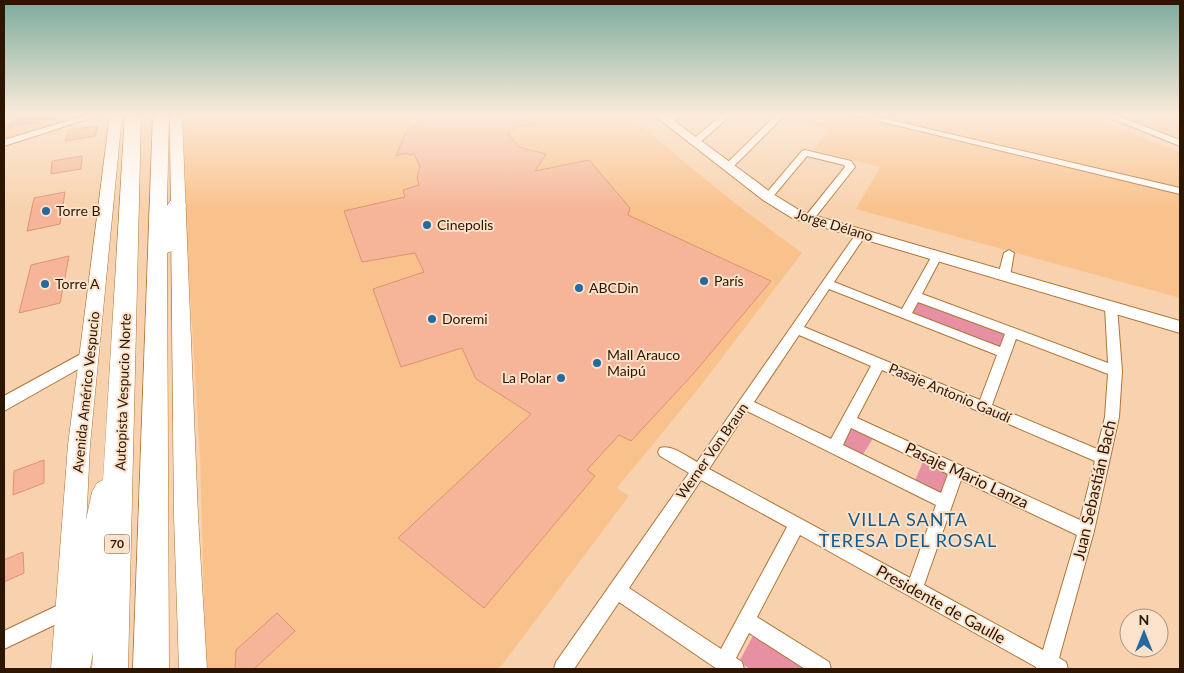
<svg xmlns="http://www.w3.org/2000/svg" width="1184" height="673" font-family="Lato,sans-serif">
<style>
.built{fill:#f9c28c}
.green{fill:#e790a4}
.building{fill:#f6b598;stroke:#e0926e}
.lines{fill:none;stroke-linecap:round;stroke-linejoin:round}
.minor-casing{stroke:#af7536;stroke-width:2}
.tertiary-casing{stroke:#af7536;stroke-width:2}
.secondary-casing{stroke:#af7536;stroke-width:1}
.motorway-casing{stroke:#af7536;stroke-width:1}
.minor{fill:#fff;fill-rule:evenodd}
.tertiary{fill:#fff;fill-rule:evenodd}
.secondary{fill:#fff;fill-rule:evenodd}
.motorway{fill:#fff;fill-rule:evenodd}
.poi-dot{fill:#246a9e;stroke:#fce2ca;stroke-width:2}
.labels{text-anchor:middle;stroke-width:4;stroke-linejoin:round;paint-order:stroke}
.shield{fill:#fce2ca;stroke:#6b533d;stroke-width:1}
.shield-label{font-size:12px;font-weight:bold;fill:#2d1600}
.poi-label{font-size:14px;fill:#2d1600;stroke:#fce2ca;text-anchor:start}
.street-label{font-size:14px;fill:#2d1600;stroke:#fce2ca}
.near-street-label{font-size:16px;fill:#2d1600;stroke:#fce2ca}
.near-neighbourhood-label{font-size:18px;letter-spacing:1px;fill:#185988;stroke:#fce2ca}
</style>
<rect width="100%" height="100%" fill="#f8d2ae"/>
<g class="built">
<path d="M4 115H89L9 138H4Z"/>
<path d="M184 115H627L736 204 802 253 699 388 617 488 629 496 499 669H206L200 455 184 194Z"/>
<path d="M809 115H1098L1104 118 1101 121 1180 152V298L856 209 880 167 813 150 830 129 801 122Z"/>
<path d="M1121 115H1177L1180 137Z"/>
</g>
<g class="green">
<path d="M31 115H55L54 120 8 128 10 119Z"/>
<path d="M920 300 1009 333 1003 349 912 314Z"/>
<path d="M853 427 875 435 862 456 846 448 843 442Z"/>
<path d="M924 459 952 472 943 497 914 483Z"/>
<path d="M755 632 811 669H750L739 662Z"/>
</g>
<g class="building">
<path d="M417 115H528L535 124 519 126 508 133 519 147 546 154 535 171 589 160 630 208 628 215 771 281 694 373 631 441 619 435 587 470 595 476 484 608 398 538 531 414 476 379 462 348 401 367 373 289 424 272 415 253 362 262 344 211 405 197 403 190 419 185 417 178 420 167 414 154 410 155 407 153 396 156 406 132 421 122Z"/>
<path d="M98 126 95 136 65 141 69 130Z"/>
<path d="M82 156 81 169 51 174 52 161Z"/>
<path d="M65 192 60 224 27 231 34 198Z"/>
<path d="M69 256 60 303 19 313 31 265Z"/>
<path d="M44 460V483L13 495 14 471Z"/>
<path d="M23 552 24 573 4 582V560Z"/>
<path d="M277 613 295 631 254 669H235L236 650Z"/>
</g>
<g class="lines">
<defs>
<g id="minor">
<path d="M87 115H100L4 146V140Z"/>
<path d="M672 115H681L671 124H665V120Z"/>
<path d="M722 115H731L698 144H692V140Z"/>
<path d="M776 115H785L731 169H725V165Z"/>
<path d="M854 115H869L1180 188V194Z"/>
<path d="M1103 115H1115L1180 140V146Z"/>
<path d="M805 150 851 161 855 167 813 220 809 221 804 218 845 167 844 165 807 156 771 199 768 200 763 197 802 151Z"/>
<path d="M862 230 867 233 834 282 902 309 933 254H941L942 256 922 294 1108 363 1105 307 1111 303 1117 307 1122 371 1119 417 1094 531 1059 658 1066 662 1068 669H1036V667L800 535 757 617 829 662 831 669H805L749 633 736 658 742 662 744 669H717L619 602 574 669H554L556 662 689 473 660 456 658 452 660 448C671 444 686 456 697 462L858 231ZM829 289 997 355 980 400 804 327ZM918 302 1005 334 1000 347 912 313ZM799 335 871 366 831 439 754 402ZM1016 339 1108 374 1105 417 1097 449 992 405ZM882 370 1095 461 1080 520 857 418ZM747 411 936 505 910 578 709 469ZM851 428 948 474 941 493 843 445ZM701 480 787 527 721 649 629 588ZM961 480 1077 535 1043 650 924 585Z"/>
<path d="M1009 250 1014 253 1010 276 1004 280 998 276 1004 253Z"/>
<path d="M69 600 75 603 78 609 75 615 4 649V631Z"/>
</g>
<g id="tertiary">
<path d="M654 115H666L773 194 802 212 1180 321V333L792 218 763 200Z"/>
<path d="M90 349 96 351 98 355 96 359 4 411V396Z"/>
</g>
<g id="secondary">
<path d="M110 115H122L90 445 79 669H51L68 445Z"/>
<path d="M170 115H182L198 516 207 669H179L174 516Z"/>
</g>
<g id="motorway">
<path d="M125 115H141L128 669H92L93 652 90 669H54L92 492 97 483 103 480Z"/>
<path d="M153 115H169L167 206 170 201H184L186 205 175 247 172 251 167 253 169 669H133Z"/>
</g>
</defs>
<use href="#minor" class="minor-casing"/>
<use href="#tertiary" class="tertiary-casing"/>
<use href="#secondary" class="secondary-casing"/>
<use href="#motorway" class="motorway-casing"/>
<use href="#minor" class="minor"/>
<use href="#tertiary" class="tertiary"/>
<use href="#secondary" class="secondary"/>
<use href="#motorway" class="motorway"/>
</g>
<linearGradient id="sky" x2="0" y2="1"><stop stop-color="#7cab9d"/><stop offset="0.55" stop-color="#fcebdb"/><stop offset="1" stop-color="#fcebdb" stop-opacity="0"/></linearGradient>
<rect width="1184" height="209" fill="url(#sky)"/>
<g class="poi-dot">
<circle cx="46" cy="211" r="5"/>
<circle cx="427" cy="225" r="5"/>
<circle cx="704" cy="281" r="5"/>
<circle cx="45" cy="284" r="5"/>
<circle cx="579" cy="288" r="5"/>
<circle cx="432" cy="319" r="5"/>
<circle cx="597" cy="363" r="5"/>
<circle cx="561" cy="378" r="5"/>
</g>
<g class="labels">
<rect class="shield" x="104.5" y="534.5" width="25" height="19" rx="4"/>
<g class="shield-label">
<text x="117" y="548">70</text>
</g>
<g class="poi-label">
<text x="56" y="216">Torre B</text>
<text x="437" y="230">Cinepolis</text>
<text x="714" y="286">París</text>
<text x="55" y="289">Torre A</text>
<text x="589" y="293">ABCDin</text>
<text x="442" y="324">Doremi</text>
<text x="607" y="360">Mall Arauco<tspan x="607" dy="16">Maipú</tspan></text>
<text x="551" y="383" text-anchor="end">La Polar</text>
</g>
<g class="street-label">
<text transform="translate(834 225) rotate(17)" y="5">Jorge Délano</text>
<text transform="translate(86 392) rotate(-84)" y="5">Avenida Américo Vespucio</text>
<text transform="translate(123 392) rotate(-88)" y="5">Autopista Vespucio Norte</text>
<text transform="translate(950 393) rotate(23)" y="5">Pasaje Antonio Gaudí</text>
<text transform="translate(712 451) rotate(-55)" y="5">Werner Von Braun</text>
</g>
<g class="near-street-label">
<text transform="translate(967 475) rotate(25)" y="6">Pasaje Mario Lanza</text>
<text transform="translate(1094 490) rotate(-77)" y="6">Juan Sebastián Bach</text>
<text transform="translate(941 604) rotate(29)" y="6">Presidente de Gaulle</text>
</g>
<g class="near-neighbourhood-label">
<text x="908" y="526">VILLA SANTA<tspan x="908" dy="21">TERESA DEL ROSAL</tspan></text>
</g>
</g>
<rect width="1184" height="673" fill="none" stroke="#2d1600" stroke-width="10"/>
<g transform="translate(1144 633)"><circle r="24" fill="#fce2ca" stroke="#a99079"/>
<path d="M0-4L9 19L0 12L-9 19Z" fill="#246a9e"/>
<text y="-8" font-size="14" font-weight="bold" text-anchor="middle" fill="#2d1600">N</text>
</g>
</svg>
